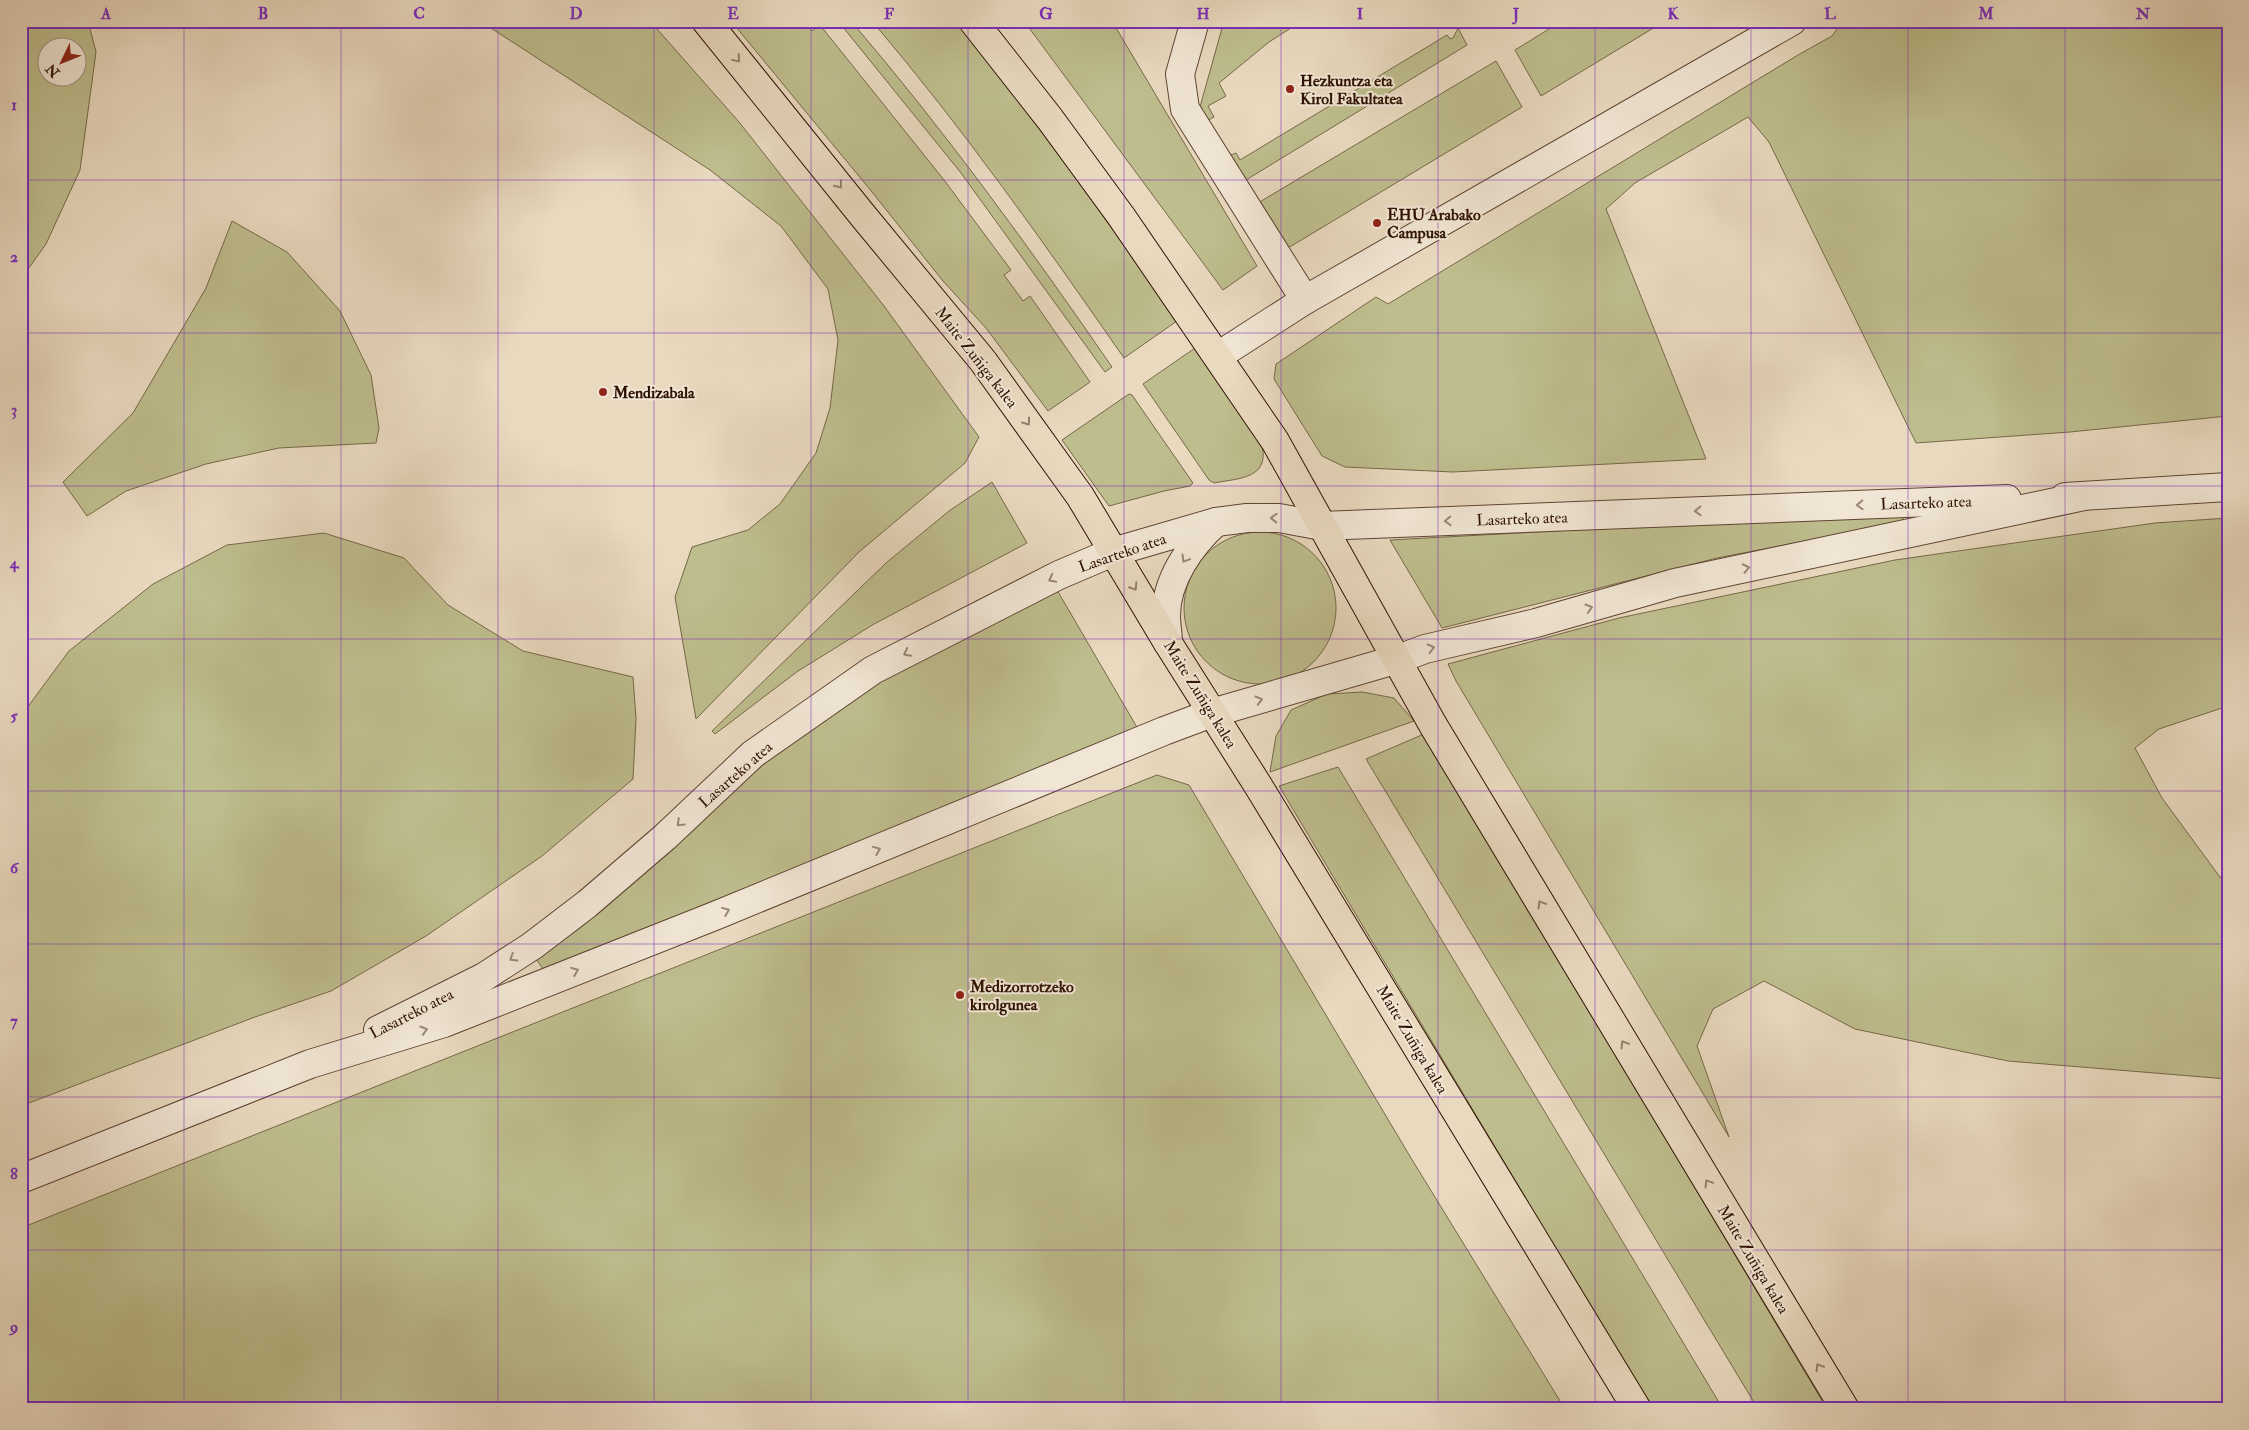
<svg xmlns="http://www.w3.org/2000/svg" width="2249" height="1430" font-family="'IM FELL Double Pica',serif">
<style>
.green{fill:#bebd8d;stroke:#766848;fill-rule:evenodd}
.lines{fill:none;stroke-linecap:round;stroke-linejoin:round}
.minor-casing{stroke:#5e4431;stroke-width:30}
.major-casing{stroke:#2f1202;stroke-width:30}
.minor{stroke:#f1e6d5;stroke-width:28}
.major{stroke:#e9d9bf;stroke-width:28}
.oneway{stroke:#957f6a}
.oneway2{stroke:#9a8776}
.grid{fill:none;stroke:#7b2cbf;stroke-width:1;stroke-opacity:0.55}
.poi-dot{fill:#8f2418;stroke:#f1e6d5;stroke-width:2}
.labels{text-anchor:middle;stroke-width:4;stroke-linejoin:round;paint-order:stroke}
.poi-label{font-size:16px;font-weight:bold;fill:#2f1202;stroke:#f1e6d5;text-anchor:start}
.street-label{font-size:16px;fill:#2f1202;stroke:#f1e6d5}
.neatline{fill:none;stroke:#7b2cbf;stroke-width:2}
.grid-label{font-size:16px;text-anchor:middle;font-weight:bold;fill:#7b2cbf}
</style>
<rect width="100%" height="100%" fill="#e9d9bf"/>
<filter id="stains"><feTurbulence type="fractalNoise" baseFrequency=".004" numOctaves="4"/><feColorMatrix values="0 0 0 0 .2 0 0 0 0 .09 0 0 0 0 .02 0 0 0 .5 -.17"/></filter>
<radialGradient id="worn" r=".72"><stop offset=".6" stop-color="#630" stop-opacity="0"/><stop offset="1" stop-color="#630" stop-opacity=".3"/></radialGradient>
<g class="green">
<path d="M21 21H88L96 52 80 170 46 244 21 279ZM48 48H78V78H48Z"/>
<path d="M480 21H650L739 122 884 306 979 437 965 463 859 552 696 719 675 597 692 547 748 530 780 504 816 453 830 408 838 340 828 289 781 226 710 170Z"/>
<path d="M731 21H803L812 31 820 25 944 180 1011 270 1004 275 1023 301 1030 296 1090 382 1048 411 986 328 943 281 872 192Z"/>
<path d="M838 21H851C945 131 1030 248 1112 367L1105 372 961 173Z"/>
<path d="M872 21H955C1034 118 1106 219 1177 321L1124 358C1044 243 963 128 872 21Z"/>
<path d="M1024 21H1112L1257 266 1223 290Z"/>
<path d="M1224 21H1302L1269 42 1219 83 1226 96 1208 106 1214 117 1203 123 1198 114Z"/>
<path d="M1562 21H1665L1541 96 1515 50Z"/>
<path d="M1843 21H2228V416L2070 432 1916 443 1769 142 1748 117 1635 183 1606 209 1706 459 1453 472 1345 467 1322 456 1274 379 1276 364 1376 297 1388 304 1798 55 1832 36Z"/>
<path d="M1458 28 1467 45 1246 180 1231 155 1236 153 1240 160 1447 35 1450 39 1453 38Z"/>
<path d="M1496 61 1522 107 1288 248 1258 203Z"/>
<path d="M232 221 287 252 340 311 371 375 379 428 376 443 279 448 206 464 126 491 87 516 63 482 133 413 206 288Z"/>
<path d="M1198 346 1261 441C1272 479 1240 478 1214 483L1209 480 1143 384Z"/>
<path d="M1129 394 1132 395 1193 483 1190 486 1164 491 1109 506 1062 440Z"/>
<path d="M992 482 1027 543 874 624 798 671 715 734 712 731 886 563 949 511Z"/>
<path d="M1903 512V522L1717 558 1442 628 1390 540Z"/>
<path d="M2228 518V706L2159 729 2135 748 2162 798 2228 888V1079L2008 1061 1855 1029 1764 981 1713 1009 1697 1046 1729 1137 1456 681 1448 664 1619 618 1895 560 2155 523Z"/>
<circle cx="1260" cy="608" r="76"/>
<path d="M324 533 404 558 448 605 523 651 633 677 636 719 633 779 542 856 426 936 331 991 255 1017 21 1106V716L69 651 153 584 227 545Z"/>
<path d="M1057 590 1138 729 544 970 536 959 585 924 757 770 822 716 891 675Z"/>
<path d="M1362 692 1394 698 1414 721 1270 772 1276 736 1291 710 1327 694Z"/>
<path d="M1424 734 1827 1409H1758L1366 759Z"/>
<path d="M1338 767 1723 1409H1652L1279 786Z"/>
<path d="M1157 775 1189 785 1411 1158 1565 1409H21V1228Z"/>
</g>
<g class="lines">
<defs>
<g id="minor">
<path d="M1195 21 1180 74 1185 109 1305 300"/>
<path d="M1218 356 1305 300 1792 21"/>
<path d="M2065 497 2228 487"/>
<path d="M1168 643C1168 634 1166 625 1166 616 1166 579 1191 545 1216 522"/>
<path d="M378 1030 484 977 532 946 587 904 665 837 753 754 873 670 1059 575 1113 552 1216 522 1247 518H1279L1322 526 1346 525 2007 499"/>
<path d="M21 1179 310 1064 444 1023 717 915 1164 731 1212 713 1398 659 1425 649 1536 623 1675 583 2084 496"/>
</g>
<g id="major">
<path d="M706 21 864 217 983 361 1080 496 1168 643 1259 787 1637 1409"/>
<path d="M973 21 1050 119 1121 216 1275 441 1433 725 1845 1409"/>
</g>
</defs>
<use href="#minor" class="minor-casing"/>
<use href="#major" class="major-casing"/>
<use href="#minor" class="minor"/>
<use href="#major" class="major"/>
</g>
<defs><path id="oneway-chevron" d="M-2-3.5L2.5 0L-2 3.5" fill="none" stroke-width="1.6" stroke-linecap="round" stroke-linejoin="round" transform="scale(1.25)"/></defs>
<g class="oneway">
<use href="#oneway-chevron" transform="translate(737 59) rotate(50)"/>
<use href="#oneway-chevron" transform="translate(839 185) rotate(52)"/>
<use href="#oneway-chevron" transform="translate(1027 422) rotate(54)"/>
<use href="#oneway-chevron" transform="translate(1134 587) rotate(58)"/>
<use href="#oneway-chevron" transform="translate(1541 904) rotate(-121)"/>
<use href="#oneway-chevron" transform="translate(1624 1044) rotate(-121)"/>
<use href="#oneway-chevron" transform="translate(1708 1183) rotate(-121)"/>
<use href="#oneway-chevron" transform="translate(1819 1367) rotate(-121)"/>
</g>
<g class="oneway2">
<use href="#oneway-chevron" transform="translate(1860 505) rotate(178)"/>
<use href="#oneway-chevron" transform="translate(1698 511) rotate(178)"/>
<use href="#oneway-chevron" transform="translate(1274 518) rotate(-178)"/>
<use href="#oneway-chevron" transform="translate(1448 521) rotate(178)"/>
<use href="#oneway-chevron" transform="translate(1185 559) rotate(121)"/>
<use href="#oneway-chevron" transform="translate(1746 568) rotate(-12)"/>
<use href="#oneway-chevron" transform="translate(1052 579) rotate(153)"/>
<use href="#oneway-chevron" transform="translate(1589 608) rotate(-16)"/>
<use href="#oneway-chevron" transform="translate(1431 648) rotate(-14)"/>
<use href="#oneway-chevron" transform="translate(907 653) rotate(153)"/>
<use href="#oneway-chevron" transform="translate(1259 700) rotate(-16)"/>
<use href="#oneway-chevron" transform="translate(680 823) rotate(136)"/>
<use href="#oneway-chevron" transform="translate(877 850) rotate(-22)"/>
<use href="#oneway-chevron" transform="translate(726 911) rotate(-22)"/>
<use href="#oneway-chevron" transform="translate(513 958) rotate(148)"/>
<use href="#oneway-chevron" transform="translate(575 971) rotate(-22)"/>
<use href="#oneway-chevron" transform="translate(424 1030) rotate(-17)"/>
</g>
<path class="grid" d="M184 21V1409M341 21V1409M498 21V1409M654 21V1409M811 21V1409M968 21V1409M1124 21V1409M1281 21V1409M1438 21V1409M1595 21V1409M1751 21V1409M1908 21V1409M2065 21V1409M21 180H2228M21 333H2228M21 486H2228M21 639H2228M21 791H2228M21 944H2228M21 1097H2228M21 1250H2228"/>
<g class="poi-dot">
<circle cx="1290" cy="89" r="5"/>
<circle cx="1377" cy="223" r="5"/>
<circle cx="603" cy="392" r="5"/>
<circle cx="960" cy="995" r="5"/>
</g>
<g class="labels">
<g class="poi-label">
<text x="1300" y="86">Hezkuntza eta<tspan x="1300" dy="18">Kirol Fakultatea</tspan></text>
<text x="1387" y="220">EHU Arabako<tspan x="1387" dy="18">Campusa</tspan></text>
<text x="613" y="398">Mendizabala</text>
<text x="970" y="992">Medizorrotzeko<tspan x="970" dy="18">kirolgunea</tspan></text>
</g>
<g class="street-label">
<text transform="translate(977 357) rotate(52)" y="6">Maite Zuñiga kalea</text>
<text transform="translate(1926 502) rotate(-2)" y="6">Lasarteko atea</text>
<text transform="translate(1522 518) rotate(-2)" y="6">Lasarteko atea</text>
<text transform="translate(1122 552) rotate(-19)" y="6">Lasarteko atea</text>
<text transform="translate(1201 694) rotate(58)" y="6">Maite Zuñiga kalea</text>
<text transform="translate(735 774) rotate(-41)" y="6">Lasarteko atea</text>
<text transform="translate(411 1013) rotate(-27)" y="6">Lasarteko atea</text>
<text transform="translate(1413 1039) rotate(59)" y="6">Maite Zuñiga kalea</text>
<text transform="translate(1754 1259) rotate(59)" y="6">Maite Zuñiga kalea</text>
</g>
</g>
<rect width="2249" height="1430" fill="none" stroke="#e9d9bf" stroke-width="55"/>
<g transform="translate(62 62) rotate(227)"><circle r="24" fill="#f1e6d5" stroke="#a39181"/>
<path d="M0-4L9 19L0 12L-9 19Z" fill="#8f2418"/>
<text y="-8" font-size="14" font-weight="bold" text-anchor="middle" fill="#2f1202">N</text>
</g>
<rect x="28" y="28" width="2194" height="1374" class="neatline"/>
<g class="grid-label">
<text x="106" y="19">A</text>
<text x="263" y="19">B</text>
<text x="419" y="19">C</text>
<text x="576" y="19">D</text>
<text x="733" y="19">E</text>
<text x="889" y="19">F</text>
<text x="1046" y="19">G</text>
<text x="1203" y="19">H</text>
<text x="1360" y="19">I</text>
<text x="1516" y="19">J</text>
<text x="1673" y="19">K</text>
<text x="1830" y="19">L</text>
<text x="1986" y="19">M</text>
<text x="2143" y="19">N</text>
<text x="14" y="110">1</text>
<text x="14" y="262">2</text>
<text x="14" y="415">3</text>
<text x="14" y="568">4</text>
<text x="14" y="721">5</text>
<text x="14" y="873">6</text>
<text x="14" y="1026">7</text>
<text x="14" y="1179">8</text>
<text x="14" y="1332">9</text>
</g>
<rect width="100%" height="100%" filter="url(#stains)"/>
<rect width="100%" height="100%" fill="url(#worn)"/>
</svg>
